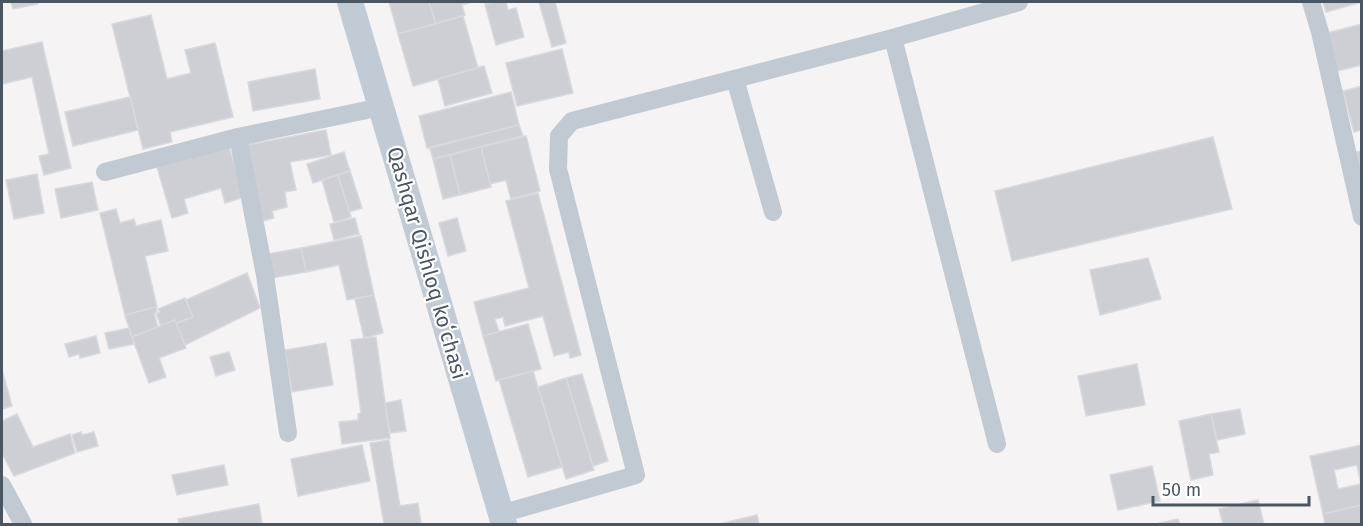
<svg xmlns="http://www.w3.org/2000/svg" width="1363" height="526" font-family="'Fira Sans',sans-serif">
<style>
.building{fill:#cdcfd5;stroke:#d7d9de;stroke-width:1.5;fill-rule:evenodd}
.lines{fill:none;stroke-linecap:round;stroke-linejoin:round}
.minor{stroke:#c1cad2;stroke-width:18}
.secondary{stroke:#c1cbd6;stroke-width:26}
.labels{text-anchor:middle;stroke-width:4.5;stroke-linejoin:round;paint-order:stroke}
.street-label{font-size:21px;fill:#4a5661;stroke:#fff}
</style>
<rect width="100%" height="100%" fill="#f5f3f3"/>
<g class="building">
<path d="M11 2H37L38 4 13 9Z"/>
<path d="M389 2H429L436 24 398 34Z"/>
<path d="M429 2H472L462 5 465 15 436 24Z"/>
<path d="M495 2H506L508 10 516 8 524 37 496 45 485 4Z"/>
<path d="M539 2H555L566 43 552 47Z"/>
<path d="M1323 2H1362L1326 12Z"/>
<path d="M151 15 167 79 191 73 185 50 215 43 233 117 170 132 172 142 143 149 112 24Z"/>
<path d="M463 16 478 68 413 86 398 34Z"/>
<path d="M1362 24V65L1337 71 1327 33Z"/>
<path d="M42 42 71 168 44 175 39 156 49 154 32 77 2 84V51Z"/>
<path d="M562 49 573 93 517 106 506 63Z"/>
<path d="M484 66 492 93 445 106 438 79Z"/>
<path d="M315 69 320 99 253 111 248 82Z"/>
<path d="M1362 86V130L1354 132 1343 91Z"/>
<path d="M511 92 519 125 427 148 419 116Z"/>
<path d="M130 97 138 130 73 146 65 112Z"/>
<path d="M519 125 523 136 433 159 430 148Z"/>
<path d="M326 130 331 155 290 162 296 190 285 192 287 207 272 211 274 218 262 221 247 145Z"/>
<path d="M526 136 540 191 511 199 506 180 490 184 481 147Z"/>
<path d="M1213 137 1232 209 1012 261 995 191Z"/>
<path d="M229 147 244 197 225 203 221 188 184 199 188 213 172 218 157 167Z"/>
<path d="M481 147 491 187 460 195 450 155Z"/>
<path d="M1362 151V174L1356 152Z"/>
<path d="M344 152 350 171 313 183 307 164Z"/>
<path d="M450 155 460 195 443 199 433 159Z"/>
<path d="M350 171 362 208 349 212 338 175Z"/>
<path d="M37 174 44 213 14 219 6 180Z"/>
<path d="M338 175 351 217 334 222 322 180Z"/>
<path d="M92 182 98 210 61 218 55 189Z"/>
<path d="M538 193 581 355 570 358 569 352 554 356 543 316 505 326 503 317 495 319 499 332 483 336 474 302 529 288 506 201Z"/>
<path d="M116 209 120 223 134 219 136 226 161 220 168 251 145 256 157 307 125 315 100 213Z"/>
<path d="M355 218 359 234 334 240 330 224Z"/>
<path d="M457 218 466 251 448 256 439 223Z"/>
<path d="M361 236 374 295 347 300 339 265 306 272 301 248Z"/>
<path d="M301 248 306 272 272 278 267 254Z"/>
<path d="M1148 258 1161 299 1100 315 1090 270Z"/>
<path d="M247 273 260 308 185 345 176 323 193 317 186 300Z"/>
<path d="M374 295 383 333 364 338 355 299Z"/>
<path d="M185 298 193 317 176 323 175 320 161 326 156 314 160 312 158 309Z"/>
<path d="M156 307 157 312 154 313 158 327 132 337 125 315Z"/>
<path d="M175 320 186 348 159 358 166 377 149 383 132 337Z"/>
<path d="M528 324 541 369 496 381 483 336Z"/>
<path d="M129 328 134 344 109 349 105 333Z"/>
<path d="M96 336 100 353 80 358 79 354 69 357 65 344Z"/>
<path d="M376 337 390 438 342 444 339 422 358 420V414L361 413 351 340Z"/>
<path d="M326 343 333 385 292 392 285 350Z"/>
<path d="M229 352 235 370 216 376 210 357Z"/>
<path d="M1137 364 1145 405 1086 416 1078 376Z"/>
<path d="M533 371 562 467 528 477 499 380Z"/>
<path d="M3 373 12 406 2 409V374Z"/>
<path d="M582 374 608 461 593 466 566 378Z"/>
<path d="M566 378 594 470 566 479 538 387Z"/>
<path d="M401 400 406 431 390 433 385 403Z"/>
<path d="M1240 409 1245 434 1217 440 1211 414Z"/>
<path d="M17 414 33 447 70 434 75 453 14 476 2 453V421Z"/>
<path d="M1211 414 1219 452 1209 454 1213 475 1191 480 1179 421Z"/>
<path d="M81 432 82 435 94 432 98 446 77 452 72 435Z"/>
<path d="M389 440 400 506 418 503 421 524H384L370 443Z"/>
<path d="M362 445 370 481 298 496 291 459Z"/>
<path d="M1362 445V505L1323 514 1310 456ZM1357 465 1361 484 1338 489 1334 470Z"/>
<path d="M224 465 228 485 177 495 172 475Z"/>
<path d="M1152 466 1160 501 1118 510 1110 475Z"/>
<path d="M1258 500 1264 524H1223L1219 509Z"/>
<path d="M259 504 262 524H179L178 519Z"/>
<path d="M1362 505V524H1325L1323 514Z"/>
<path d="M757 515 759 524H719Z"/>
<path d="M1178 519 1180 524H1159V523Z"/>
</g>
<g class="lines">
<g class="minor">
<path d="M1311 2 1320 32 1362 217"/>
<path d="M893 38 997 444"/>
<path d="M735 79 773 212"/>
<path d="M238 137 381 107"/>
<path d="M105 172 238 137 265 275 288 433"/>
<path d="M2 485 23 524"/>
<path d="M501 514 636 475 558 169 559 136 572 121 893 38 1019 2"/>
</g>
<path class="secondary" d="M350 2 504 524"/>
</g>
<g class="labels">
<g class="street-label">
<text transform="translate(427 263) rotate(74)" y="7">Qashqar Qishloq koʻchasi</text>
</g>
</g>
<rect width="1363" height="526" fill="none" stroke="#4a5661" stroke-width="6"/>
<path d="M1153 496v9h156v-9" fill="none" stroke="#4a5661" stroke-width="3"/>
<text x="1162" y="496" font-size="18" fill="#4a5661" stroke="#ffffff" stroke-width="4.5" paint-order="stroke">50 m</text>
</svg>
